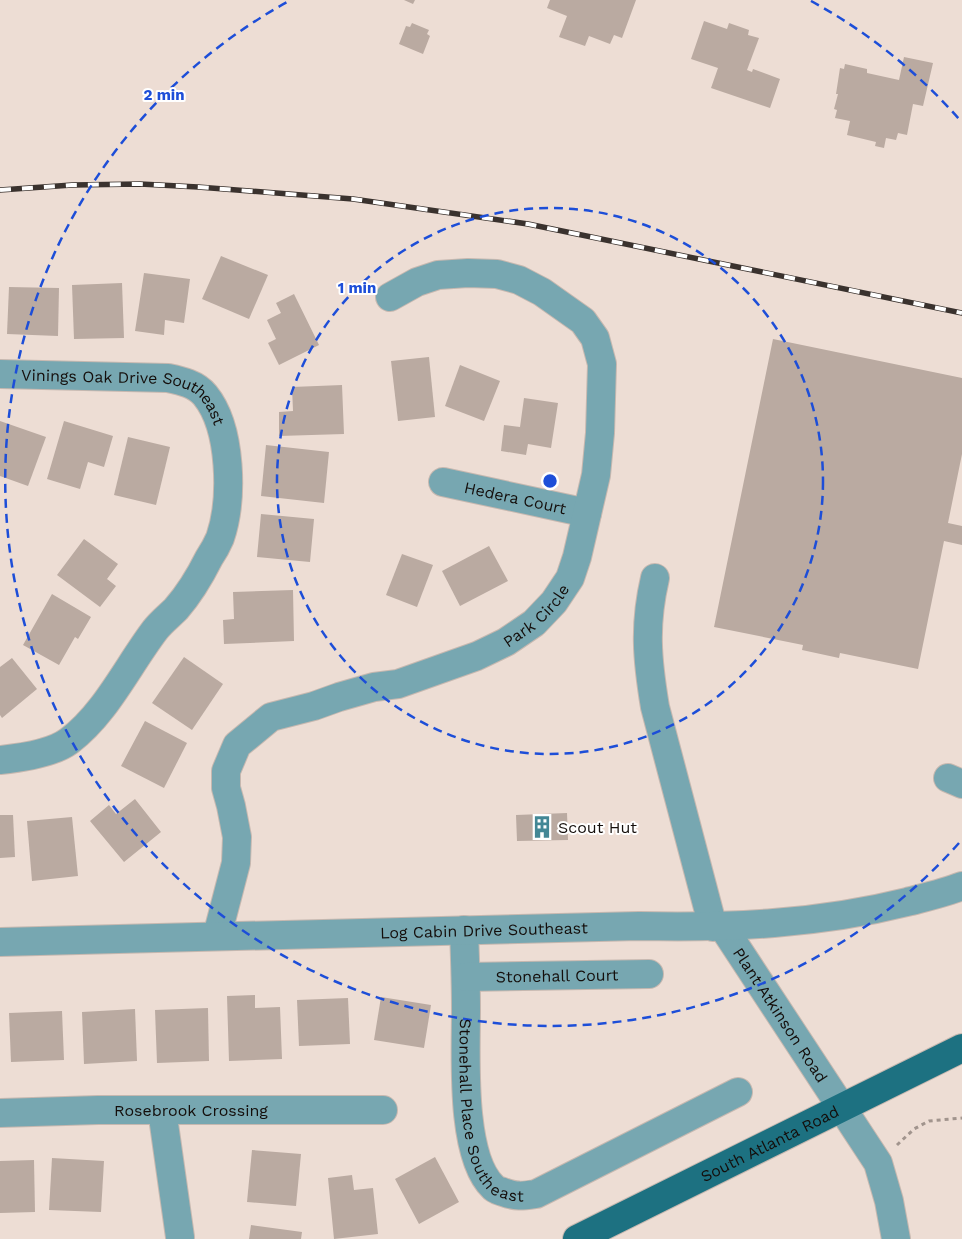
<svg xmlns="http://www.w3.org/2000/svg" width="962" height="1239" font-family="'Work Sans',sans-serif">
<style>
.building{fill:#baaaa1}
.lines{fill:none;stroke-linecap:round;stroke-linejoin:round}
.minor-casing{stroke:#c6b8b0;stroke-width:30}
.major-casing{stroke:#c6b8b0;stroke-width:30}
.path{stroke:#a1948d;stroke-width:3;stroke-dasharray:4 4;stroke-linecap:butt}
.minor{stroke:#77a7b1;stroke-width:28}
.major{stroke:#1d7181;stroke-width:28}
.rail-casing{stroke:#3a322e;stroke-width:5.5}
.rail{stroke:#fff;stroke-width:4;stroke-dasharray:11;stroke-linecap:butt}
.ring{fill:none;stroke:#1d4ed8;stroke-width:2.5;stroke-dasharray:9 6}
.labels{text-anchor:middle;stroke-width:4;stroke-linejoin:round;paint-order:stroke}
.street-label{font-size:16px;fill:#140e0b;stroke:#fff}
.poi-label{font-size:16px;fill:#140e0b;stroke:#fff;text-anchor:start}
.centre{fill:#1d4ed8;stroke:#fff;stroke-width:2.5}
.ring-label{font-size:15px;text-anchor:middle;font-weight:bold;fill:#1d4ed8;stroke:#fff;stroke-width:4;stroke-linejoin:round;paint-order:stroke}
</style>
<rect width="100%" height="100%" fill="#edddd4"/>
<g class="building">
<path d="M404 0H415L413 4Z"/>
<path d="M550 0H636L622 38 614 35 610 44 589 36 585 46 559 37 567 16 547 8Z"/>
<path d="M704 21 727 29 729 23 749 30 748 35 759 38 747 70 752 72 753 69 780 79 770 108 711 88 718 68 691 59Z"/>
<path d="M412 23 429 30 427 34 430 36 423 54 399 44 406 26 410 27Z"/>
<path d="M904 57 933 63 923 106 913 104 907 135 898 133 896 140 886 138 884 148 875 146 876 142 847 135 850 121 835 118 837 110 834 109 838 94H836L840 68 844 69 845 64 867 69V73L899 80Z"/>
<path d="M221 256 268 275 249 319 202 299Z"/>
<path d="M144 273 190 279 184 323 165 320 164 335 135 331Z"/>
<path d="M122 283 124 338 74 339 72 285Z"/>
<path d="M9 287 59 288 58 336 7 334Z"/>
<path d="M294 294 319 345 279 365 268 343 276 339 267 320 281 313 276 303Z"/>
<path d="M773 339 962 378V454L948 523 962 526V545L944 541 918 669 840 653 839 658 802 650 803 645 714 627Z"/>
<path d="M429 357 435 417 398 421 391 361Z"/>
<path d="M460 365 500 381 484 421 445 406Z"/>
<path d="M342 385 344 434 279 436V412L293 411 292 387Z"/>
<path d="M524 398 558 403 551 448 528 444 526 455 501 451 504 425 520 427Z"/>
<path d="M0 421 46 437 28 486 0 476Z"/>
<path d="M64 421 113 436 104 467 88 462 80 489 47 479Z"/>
<path d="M128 437 170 447 156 505 114 495Z"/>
<path d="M266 445 329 452 324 503 261 496Z"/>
<path d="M261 514 314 519 310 562 257 557Z"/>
<path d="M84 539 118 564 107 579 116 586 100 607 57 575Z"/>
<path d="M489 546 508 581 460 606 442 571Z"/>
<path d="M402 554 433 565 417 607 386 595Z"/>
<path d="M293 590 294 641 224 644 223 620 234 619 233 592Z"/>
<path d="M52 594 91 617 78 639 75 637 59 665 23 645Z"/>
<path d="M184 657 223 684 192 730 152 703Z"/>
<path d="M12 658 37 689 2 718 0 715V667Z"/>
<path d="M145 721 187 743 164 788 121 766Z"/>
<path d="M135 799 161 832 124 862 90 821 109 805 116 814Z"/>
<path d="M567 813 568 840 517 841 516 815Z"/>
<path d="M0 815H13L15 857 0 858Z"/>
<path d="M72 817 78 876 32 881 27 821Z"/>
<path d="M255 995V1008L280 1007 282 1059 229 1061 227 996Z"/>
<path d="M381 997 431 1005 424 1048 374 1040Z"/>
<path d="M348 998 350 1044 299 1046 297 1000Z"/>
<path d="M208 1008 209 1061 157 1063 155 1010Z"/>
<path d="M135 1009 137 1061 84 1064 82 1012Z"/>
<path d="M62 1011 64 1060 11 1062 9 1013Z"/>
<path d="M252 1150 301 1154 296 1206 247 1202Z"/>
<path d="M435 1157 459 1202 419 1224 395 1179Z"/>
<path d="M52 1158 104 1161 101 1212 49 1210Z"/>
<path d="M34 1160 35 1212 0 1213V1161Z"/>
<path d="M352 1175 354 1190 373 1188 378 1234 334 1239 328 1178Z"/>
<path d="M251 1225 302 1232 301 1239H249Z"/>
</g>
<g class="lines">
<defs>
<g id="minor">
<path id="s1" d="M0 374 168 378C182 381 196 384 205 395 232 428 233 500 220 538 217 545 213 552 209 558 200 576 190 593 176 609 169 616 161 622 155 630 127 667 106 713 69 741 53 753 20 758 0 760"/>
<path id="s2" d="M443 482 587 513"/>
<path d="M655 578C644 625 647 659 655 707L713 927"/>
<path d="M948 778 962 784"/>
<path id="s3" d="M723 927 878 1163 889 1201 896 1239"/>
<path id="s4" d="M464 930C465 957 466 984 466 1010 466 1054 460 1156 493 1187 495 1190 500 1191 503 1192 517 1197 522 1196 536 1194L738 1092"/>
<path id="s5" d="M217 936 236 863 237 837 231 806 226 788V771L237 745 271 717 314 706 339 697 374 687 398 684 477 656 506 642 534 623 554 602 570 578 577 557 596 475 600 433 602 364 595 338 583 321 542 292 519 280 497 274 468 273 438 275 417 282 390 297"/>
<path id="s6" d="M0 942 639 926C729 928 819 924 907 902 926 897 944 893 962 886"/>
<path id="s7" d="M466 977 649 974"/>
<path d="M162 1110 180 1237"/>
<path id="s8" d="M0 1113 98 1110H383"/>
</g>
<g id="major">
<path id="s9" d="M577 1239 962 1048"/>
</g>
</defs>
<use href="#minor" class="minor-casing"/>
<use href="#major" class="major-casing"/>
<path class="path" d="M897 1145 914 1129 929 1121 962 1118"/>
<use href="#minor" class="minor"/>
<use href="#major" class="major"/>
<defs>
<path id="rail" d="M0 190 72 185 140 184 198 187 353 199 528 224 962 313"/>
</defs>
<use href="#rail" class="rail-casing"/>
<use href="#rail" class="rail"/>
</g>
<g class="ring">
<circle cx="550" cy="481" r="273"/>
<path d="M959 843A546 546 0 1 1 289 1M811 1A546 546 0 0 1 959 119"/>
</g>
<defs>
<symbol id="building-bare" viewBox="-9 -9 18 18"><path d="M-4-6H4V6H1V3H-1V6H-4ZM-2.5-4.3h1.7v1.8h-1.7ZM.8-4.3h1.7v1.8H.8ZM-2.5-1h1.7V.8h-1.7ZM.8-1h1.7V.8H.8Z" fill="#438795" stroke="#fff" stroke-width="2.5" paint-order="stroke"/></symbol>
</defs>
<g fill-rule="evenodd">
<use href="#building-bare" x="526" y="811" width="32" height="32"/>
</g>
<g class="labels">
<g class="street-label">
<text dy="6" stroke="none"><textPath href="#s1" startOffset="132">Vinings Oak Drive Southeast</textPath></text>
<text dy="6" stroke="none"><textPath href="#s2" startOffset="74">Hedera Court</textPath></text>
<text dy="6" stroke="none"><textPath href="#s5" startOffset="529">Park Circle</textPath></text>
<text dy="6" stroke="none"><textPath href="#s6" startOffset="484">Log Cabin Drive Southeast</textPath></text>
<text dy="6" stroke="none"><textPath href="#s7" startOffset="91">Stonehall Court</textPath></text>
<text dy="6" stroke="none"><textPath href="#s3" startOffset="105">Plant Atkinson Road</textPath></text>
<text dy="6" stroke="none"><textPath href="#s4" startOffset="192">Stonehall Place Southeast</textPath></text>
<text dy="6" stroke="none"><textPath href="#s8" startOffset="191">Rosebrook Crossing</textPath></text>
<text dy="6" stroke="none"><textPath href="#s9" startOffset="215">South Atlanta Road</textPath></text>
</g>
<g class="poi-label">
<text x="558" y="833">Scout Hut</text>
</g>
</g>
<circle cx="550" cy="481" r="8" class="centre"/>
<g class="ring-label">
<text x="164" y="100">2 min</text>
<text x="357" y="293">1 min</text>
</g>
</svg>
